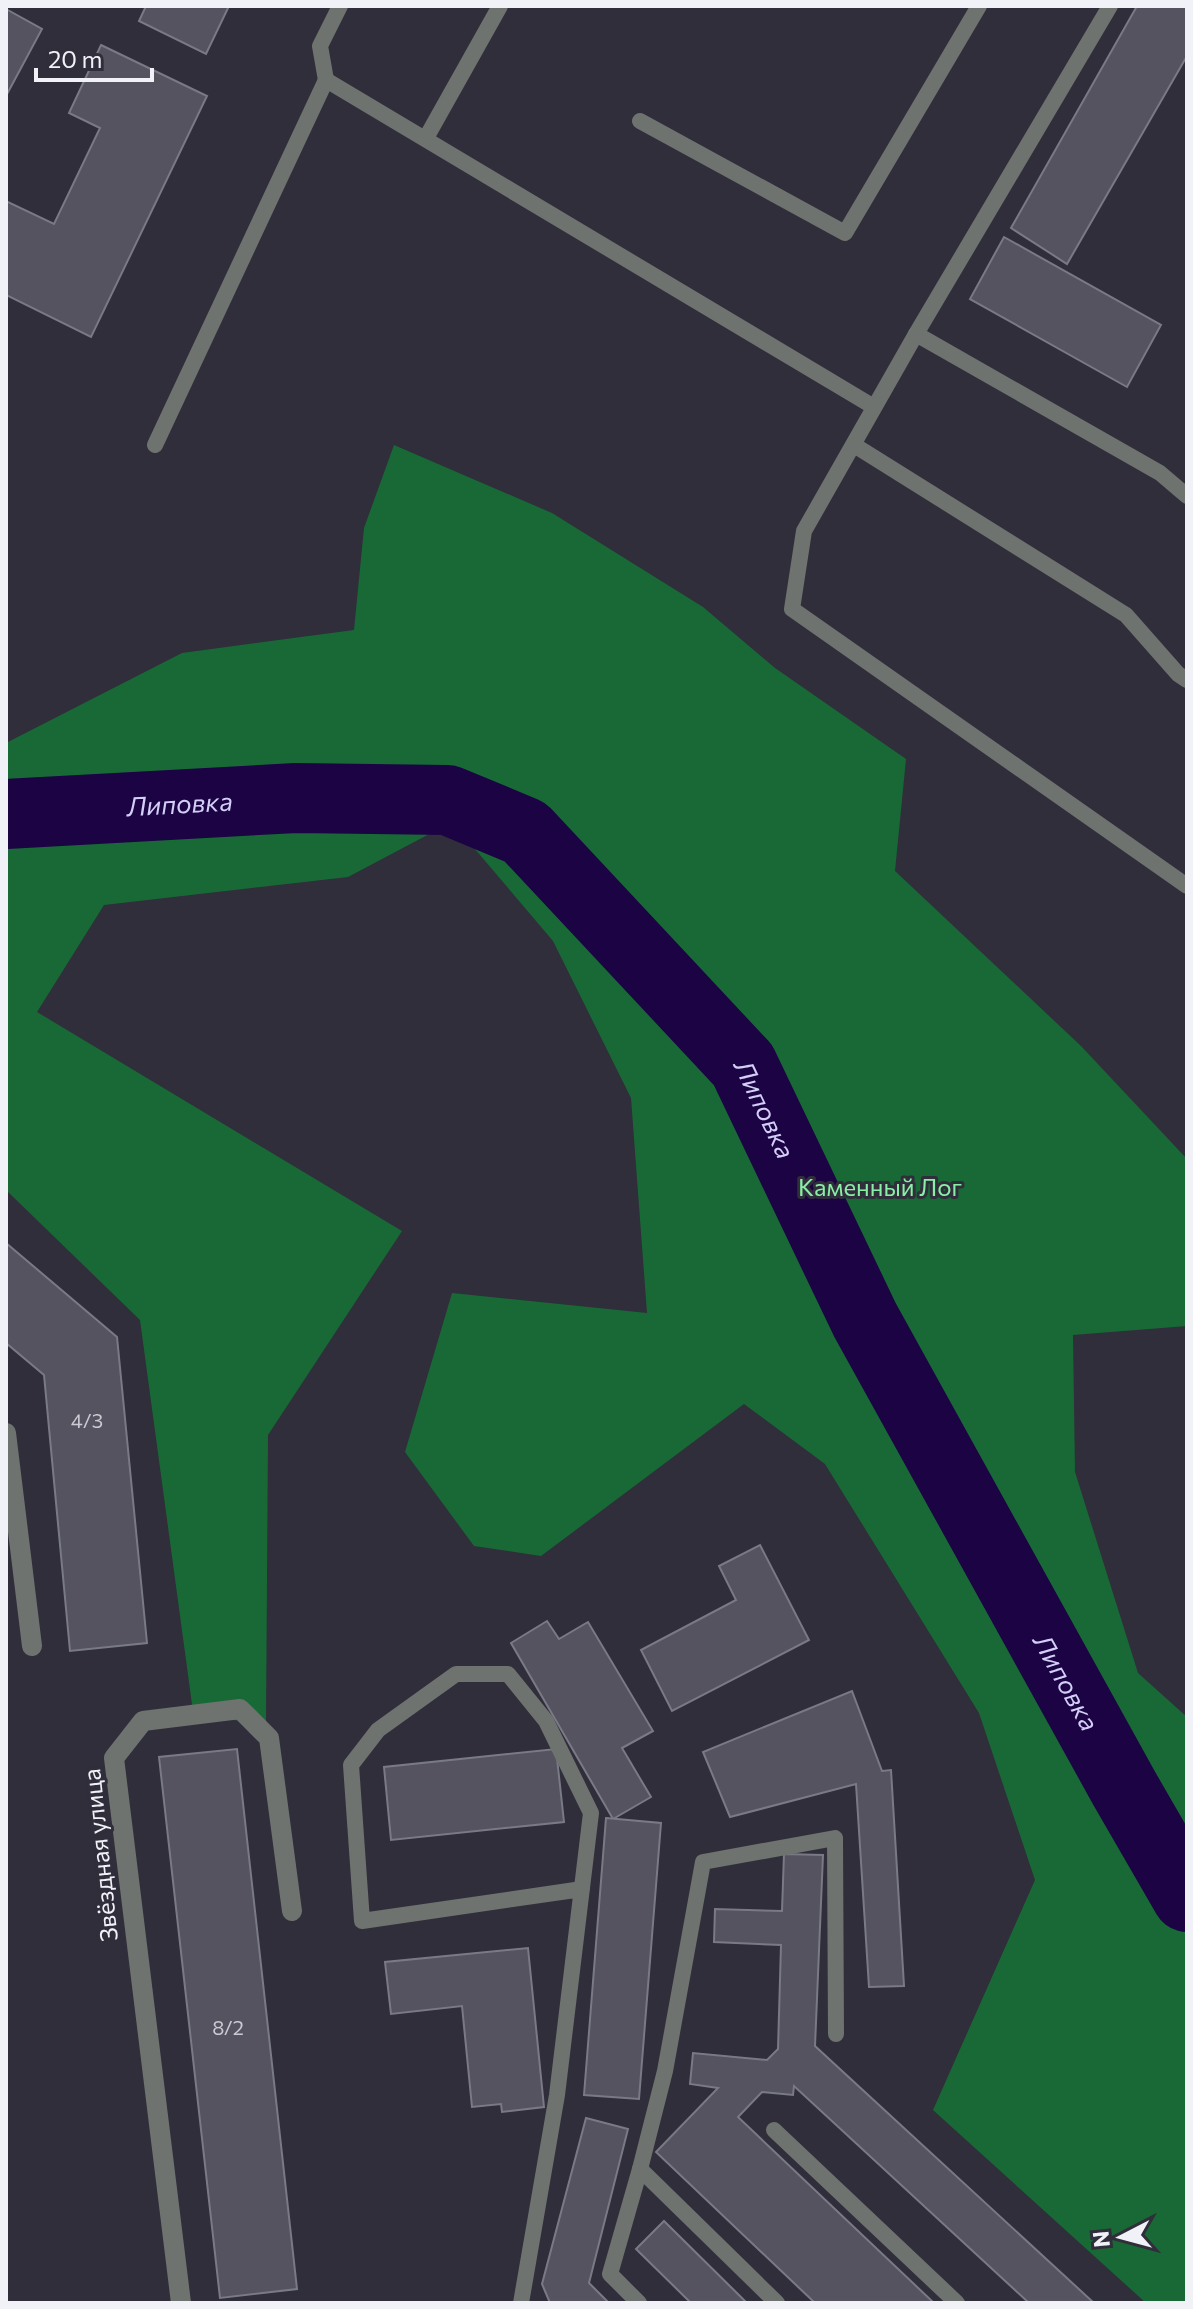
<svg xmlns="http://www.w3.org/2000/svg" width="1193" height="2309" font-family="Commissioner,sans-serif">
<style>
.forest{fill:#196937}
.lines{fill:none;stroke-linecap:round;stroke-linejoin:round}
.river{stroke:#1b0344;stroke-width:70}
.building{fill:#555360;stroke:#7a7986;stroke-width:2}
.lane{stroke:#6e736f;stroke-width:16}
.street{stroke:#6e736f;stroke-width:20}
.labels{text-anchor:middle;stroke-width:6;stroke-linejoin:round;paint-order:stroke}
.number-label{font-size:20px;fill:#cacad2}
.park-label{font-size:24px;fill:#8aefa6;stroke:#2f2e3a}
.street-label{font-size:24px;fill:#f1f1f8;stroke:#2f2e3a}
.water-label{font-size:26px;font-style:italic;fill:#d3cef6;stroke:#2f2e3a}
</style>
<rect width="100%" height="100%" fill="#2f2e3a"/>
<path class="forest" d="M394 445 552 513 703 607 775 668 906 759 895 871 1081 1046 1187 1159V1326L1073 1335 1075 1472 1138 1673 1187 1717V2303H1146L933 2110 1035 1880 979 1713 825 1464 744 1404 541 1556 474 1546 405 1452 452 1293 647 1313 631 1098 553 941 452 822 348 877 104 905 37 1012 402 1231 268 1435 266 1721 194 1719 140 1320 6 1190V743L182 653 354 630 364 528Z"/>
<g class="lines">
<path class="river" id="s1" d="M6 814 296 798 448 800 525 832 743 1065 865 1320 1124 1788 1187 1897"/>
</g>
<g class="building">
<path d="M146 6H229L206 54 139 21Z"/>
<path d="M1137 6H1187V56L1067 264 1011 228Z"/>
<path d="M6 9 42 29 6 96Z"/>
<path d="M101 45 207 96 91 337 6 295V201L54 224 100 128 69 113Z"/>
<path d="M1004 237 1161 325 1127 387 970 299Z"/>
<path d="M6 1243 117 1337 147 1643 70 1651 44 1375 6 1343Z"/>
<path d="M760 1545 809 1640 672 1711 641 1650 736 1600 719 1566Z"/>
<path d="M547 1621 559 1639 588 1622 653 1731 622 1748 651 1797 613 1819 511 1643Z"/>
<path d="M852 1691 882 1771 891 1770 904 1986 869 1987 856 1784 730 1817 703 1752Z"/>
<path d="M237 1749 297 2289 220 2298 159 1757Z"/>
<path d="M556 1749 564 1822 391 1840 384 1767Z"/>
<path d="M606 1818 661 1823 639 2099 584 2095Z"/>
<path d="M784 1854 823 1855 815 2046 1094 2303H1029L794 2086 793 2095 762 2092 738 2117 934 2303H815L656 2152 718 2088 690 2084 693 2053 767 2060 778 2049 781 1945 714 1942 715 1909 782 1911Z"/>
<path d="M528 1948 544 2107 502 2112 501 2104 472 2107 462 2006 391 2014 385 1962Z"/>
<path d="M586 2118 628 2129 589 2283 609 2303H550L542 2284Z"/>
<path d="M664 2221 747 2303H691L636 2249Z"/>
</g>
<g class="lines">
<g class="lane">
<path d="M1110 6 916 334 804 531 792 609 1187 886"/>
<path d="M326 80 320 46 340 6"/>
<path d="M640 121 845 233 979 6"/>
<path d="M426 138 500 6"/>
<path d="M916 334 1160 473 1187 496"/>
<path d="M155 445 326 80 874 407"/>
<path d="M854 445 1126 615 1178 674 1187 680"/>
<path d="M774 2130 957 2303"/>
<path d="M640 2169 777 2303"/>
<path d="M521 2303 557 2095 591 1813 546 1721 508 1674H456L378 1730 351 1765 362 1921 582 1889"/>
<path d="M639 2303 610 2274 640 2169 665 2071 703 1862 835 1838 836 2034"/>
</g>
<g class="street">
<path d="M6 1433 32 1646"/>
<path d="M181 2303 114 1758 143 1721 240 1709 269 1738 292 1911"/>
</g>
</g>
<g class="labels">
<g class="number-label">
<text x="87" y="1428">4/3</text>
<text x="228" y="2035">8/2</text>
</g>
<g class="park-label">
<text x="880" y="1196">Каменный Лог</text>
</g>
<g class="street-label">
<text transform="translate(101 1855) rotate(-96)" y="8">Звёздная улица</text>
</g>
<g class="water-label">
<text dy="9" stroke="none"><textPath href="#s1" startOffset="174">Липовка</textPath></text>
<text dy="9" stroke="none"><textPath href="#s1" startOffset="894">Липовка</textPath></text>
<text dy="9" stroke="none"><textPath href="#s1" startOffset="1542">Липовка</textPath></text>
</g>
</g>
<rect width="1193" height="2309" fill="none" stroke="#f1f1f8" stroke-width="16"/>
<g transform="translate(1121 2237) rotate(264)" stroke="#2f2e3a" stroke-width="6" paint-order="stroke">
<path d="M0-6L14 30L0 20L-14 30Z" fill="#f1f1f8"/>
<text y="-12" font-size="22" font-weight="bold" text-anchor="middle" fill="#f1f1f8">N</text>
</g>
<path d="M36 68v12h116v-12" fill="none" stroke="#f1f1f8" stroke-width="4"/>
<text x="48" y="68" font-size="24" fill="#f1f1f8" stroke="#2f2e3a" stroke-width="6" paint-order="stroke">20 m</text>
</svg>
